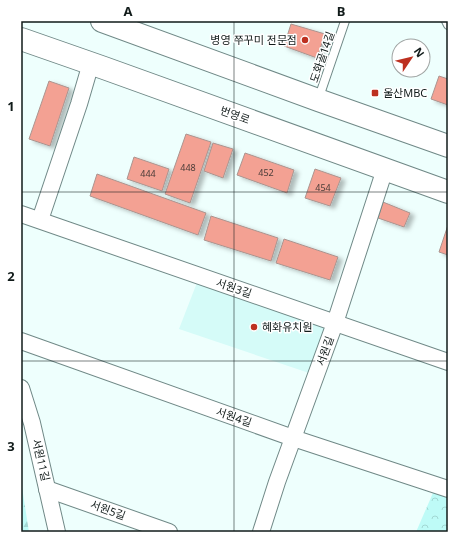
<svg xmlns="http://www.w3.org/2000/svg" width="469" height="553" font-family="'Noto Sans','Noto Sans KR',sans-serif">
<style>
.built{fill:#d5fbf8}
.forest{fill:url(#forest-firs)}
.park{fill:url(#park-crowns)}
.building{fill:#f3a193;stroke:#ab948f;filter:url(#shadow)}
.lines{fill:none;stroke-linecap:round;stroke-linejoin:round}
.service-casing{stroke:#708987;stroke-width:10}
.minor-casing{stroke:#708987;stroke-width:18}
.secondary-casing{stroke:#708987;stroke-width:24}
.service{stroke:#fff;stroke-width:8}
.minor{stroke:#fff;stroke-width:16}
.secondary{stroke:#fff;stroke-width:22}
.grid{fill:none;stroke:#111b1a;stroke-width:1;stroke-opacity:0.55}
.poi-dot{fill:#bd3020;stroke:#fff;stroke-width:1.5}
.labels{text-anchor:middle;stroke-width:3;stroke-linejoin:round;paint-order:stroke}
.number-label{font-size:9px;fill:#4a3c38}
.poi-label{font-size:11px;fill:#111b1a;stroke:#fff;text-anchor:start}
.street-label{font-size:11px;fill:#111b1a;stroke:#fff}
.neatline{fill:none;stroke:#111b1a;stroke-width:1.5}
.grid-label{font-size:13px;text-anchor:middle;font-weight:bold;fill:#111b1a}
</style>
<defs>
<pattern id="forest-firs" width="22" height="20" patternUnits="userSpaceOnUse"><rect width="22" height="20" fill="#befbf7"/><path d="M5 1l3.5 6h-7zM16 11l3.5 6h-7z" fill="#a2d7d3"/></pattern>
<pattern id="park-crowns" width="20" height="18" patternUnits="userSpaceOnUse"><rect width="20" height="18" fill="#befbf7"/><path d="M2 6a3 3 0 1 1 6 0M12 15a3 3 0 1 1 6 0" fill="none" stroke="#a2d7d3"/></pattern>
<filter id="shadow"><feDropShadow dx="4.5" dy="2.5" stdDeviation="2" flood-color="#0004"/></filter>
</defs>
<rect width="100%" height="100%" fill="#eefffd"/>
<path class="built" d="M198 280 328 325 312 374 179 329Z"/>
<path class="forest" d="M21 481 29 532H21Z"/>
<path class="park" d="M436 486 448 491V532H416Z"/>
<g class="building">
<path d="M291 24 325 34 317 58 284 46Z"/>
<path d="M439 76 448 79V105L431 99Z"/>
<path d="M49 81 69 88 50 146 29 139Z"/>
<path d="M186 134 211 142 190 203 165 194Z"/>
<path d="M213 143 233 149 223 178 204 171Z"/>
<path d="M245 153 294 170 287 193 237 175Z"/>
<path d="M134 157 169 169 162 191 127 179Z"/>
<path d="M315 169 341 178 330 206 305 198Z"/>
<path d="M97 174 206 213 198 235 90 196Z"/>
<path d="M383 202 410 213 404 227 378 218Z"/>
<path d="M211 216 278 238 271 261 204 240Z"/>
<path d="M448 225V255L439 252Z"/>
<path d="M284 239 338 257 330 280 276 263Z"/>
</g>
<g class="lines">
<defs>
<g id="service">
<path d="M446 21 448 25"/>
<path d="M318 100 345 21"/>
</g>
<g id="minor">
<path d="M21 214 448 362"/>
<path d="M40 220 79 104 91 63"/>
<path d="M21 341 293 438 448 489"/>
<path d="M21 388 32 423 57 532"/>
<path d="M47 489 169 532"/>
<path d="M261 532 277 482 335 323 385 169"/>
</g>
<g id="secondary">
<path d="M102 21 318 100 448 146"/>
<path d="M21 39 104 68 448 192"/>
</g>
</defs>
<use href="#service" class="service-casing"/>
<use href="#minor" class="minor-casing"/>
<use href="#secondary" class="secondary-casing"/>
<use href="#service" class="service"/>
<use href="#minor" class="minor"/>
<use href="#secondary" class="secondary"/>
</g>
<path class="grid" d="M234 21V532M21 192H448M21 361H448"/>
<g class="poi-dot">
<circle cx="305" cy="40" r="4"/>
<rect x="371" y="89" width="8" height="8" rx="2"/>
<circle cx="254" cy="327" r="4"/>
</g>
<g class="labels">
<g class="number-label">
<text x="188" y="171">448</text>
<text x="266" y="176">452</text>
<text x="148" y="177">444</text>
<text x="323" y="191">454</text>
</g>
<g class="poi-label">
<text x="297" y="44" text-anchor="end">병영 쭈꾸미 전문점</text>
<text x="383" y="97">울산MBC</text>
<text x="262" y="331">혜화유치원</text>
</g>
<g class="street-label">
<text transform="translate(322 57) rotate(-71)" y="4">도화골14길</text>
<text transform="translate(235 115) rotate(20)" y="4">번영로</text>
<text transform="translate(234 288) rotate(19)" y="4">서원3길</text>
<text transform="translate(325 351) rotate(-70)" y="4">서원길</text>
<text transform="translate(234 417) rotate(19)" y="4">서원4길</text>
<text transform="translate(41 460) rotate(77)" y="4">서원11길</text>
<text transform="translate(108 510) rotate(20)" y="4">서원5길</text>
</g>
</g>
<rect width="469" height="553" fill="none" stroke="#ffffff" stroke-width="44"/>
<g transform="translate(411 58) rotate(55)"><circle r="19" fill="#ffffff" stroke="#a0a4a3"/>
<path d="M0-3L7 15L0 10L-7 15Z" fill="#bd3020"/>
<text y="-6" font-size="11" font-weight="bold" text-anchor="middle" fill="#111b1a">N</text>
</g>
<rect x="22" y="22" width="425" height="509" class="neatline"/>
<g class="grid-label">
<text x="128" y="16">A</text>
<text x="341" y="16">B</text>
<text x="11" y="111">1</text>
<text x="11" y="281">2</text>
<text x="11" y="451">3</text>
</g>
</svg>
